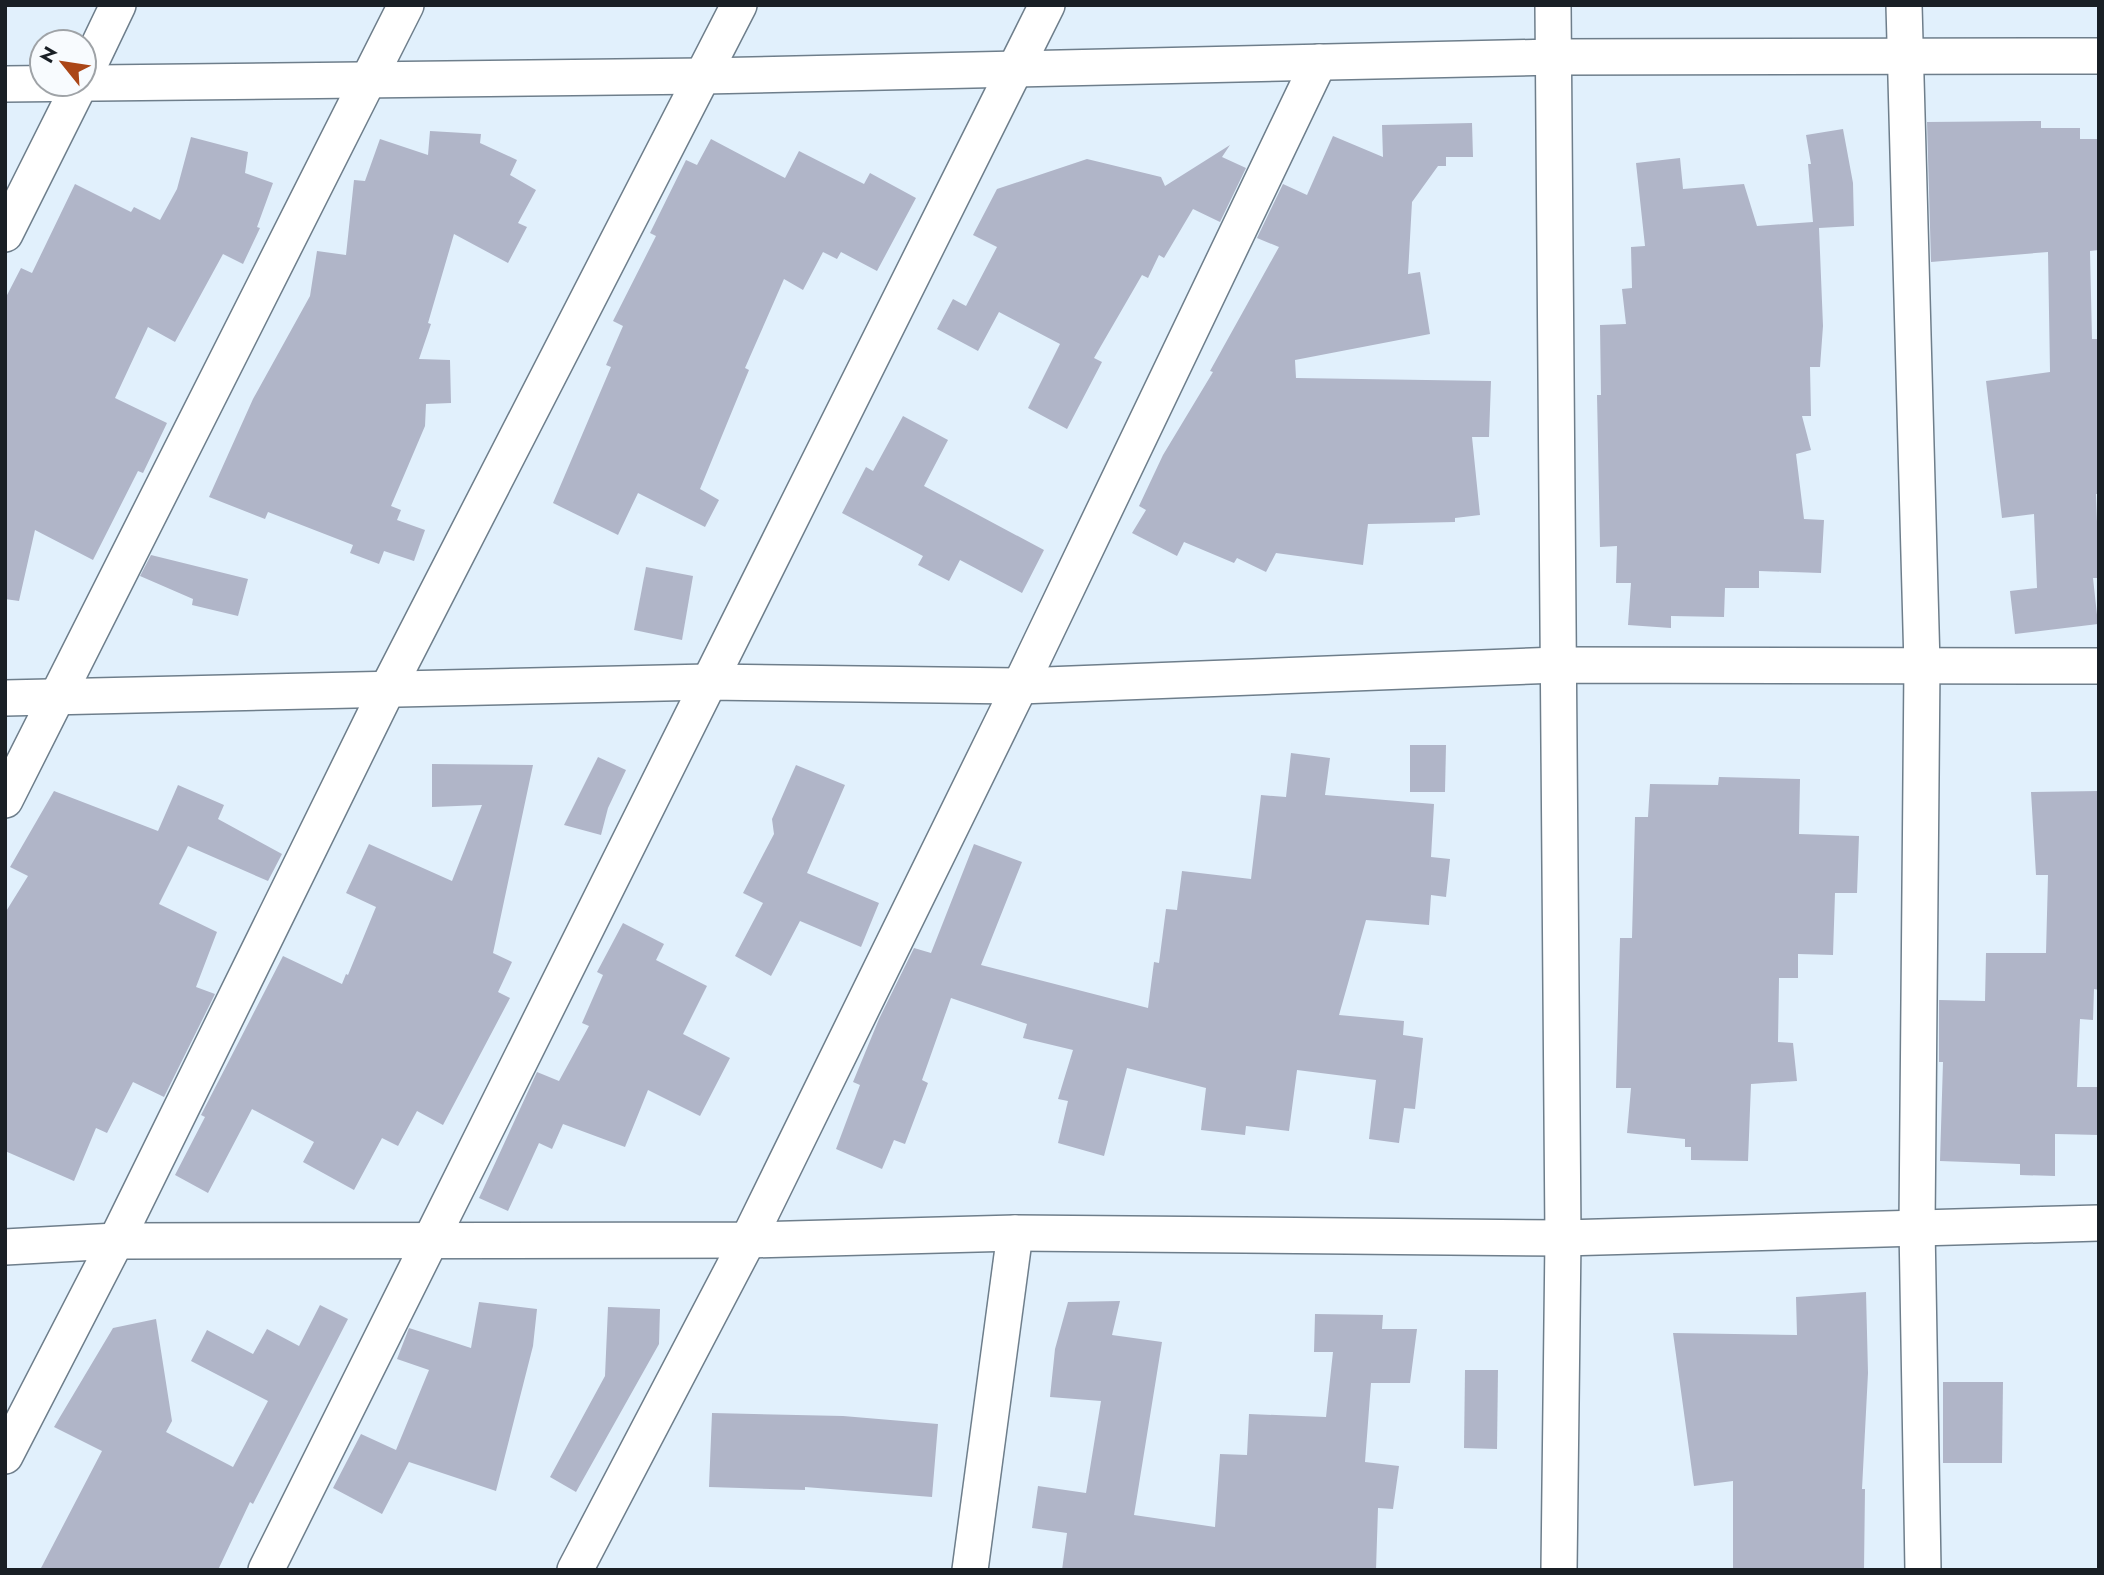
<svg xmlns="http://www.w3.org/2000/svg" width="2104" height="1575" font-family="Jost,sans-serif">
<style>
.building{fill:#b0b5c8}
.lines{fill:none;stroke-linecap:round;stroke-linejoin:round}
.minor-casing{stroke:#6e7e8b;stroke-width:38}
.minor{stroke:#fff;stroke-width:35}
</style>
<rect width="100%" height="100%" fill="#e1f0fc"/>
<g class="building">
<path d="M2041 121V128H2080V139H2099V250L2090 251 2092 339H2099V494H2096L2099 578H2093L2098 624 2015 634 2010 591 2037 588 2034 514 2002 518 1986 381 2050 372 2048 252 1931 262 1927 122Z"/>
<path d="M1472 123 1473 157H1446V166H1438L1412 202 1408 274 1420 272 1430 334 1295 360 1296 378 1491 381 1489 437H1472L1480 515 1455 518V522L1368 524 1363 565 1276 553 1266 572 1237 558 1234 563 1184 542 1177 556 1132 533 1146 510 1139 506 1163 455 1213 372 1210 371 1279 247 1257 238 1283 184 1307 195 1333 136 1383 157 1382 125Z"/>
<path d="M1843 129 1853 183 1854 226 1819 228 1823 326 1820 367H1810L1811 416H1802L1811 450 1796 454 1804 519 1824 520 1821 573 1759 571V588H1725L1724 617 1671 616V628L1628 625 1631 583H1616L1617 546 1600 547 1597 395H1601L1600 325 1626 324 1622 289 1632 288 1631 247 1645 246 1636 163 1680 158 1683 189 1744 184 1757 226 1813 222 1808 164H1811L1806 135Z"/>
<path d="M430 131 481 134 480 143 517 160 510 175 536 190 518 223 527 227 508 263 454 234 428 323 431 324 419 359 450 360 451 403 426 404 425 426 391 506 401 510 397 520 425 530 414 561 384 551 379 564 350 553 353 545 268 512 265 519 209 497 253 399 310 296 317 251 346 255 354 180 365 181 380 139 428 155Z"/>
<path d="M191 137 248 152 245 173 273 183 257 227 260 228 243 264 223 254 175 342 148 327 115 398 167 423 143 473 138 471 93 560 35 530 19 601 5 599V299L21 268 32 273 75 184 131 212 134 207 160 220 177 189Z"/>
<path d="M711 139 785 178 799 151 864 184 870 173 916 198 877 271 841 252 837 259 823 252 803 290 784 279 745 368 749 370 700 489 719 500 705 527 638 493 618 535 553 503 611 367 606 365 623 326 613 321 656 236 650 233 686 160 697 165Z"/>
<path d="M1230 145 1222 157 1246 168 1220 222 1193 209 1164 258 1159 255 1148 278 1142 275 1094 358 1102 362 1067 429 1028 408 1060 344 999 312 978 351 937 329 953 299 966 306 997 247 973 235 997 189 1087 159 1161 177 1165 186Z"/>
<path d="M903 416 948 440 924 486 1044 550 1022 593 960 560 949 581 918 565 923 556 842 513 866 467 873 471Z"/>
<path d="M151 555 248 579 238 616 192 605 193 599 140 576Z"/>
<path d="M646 567 693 576 682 640 634 630Z"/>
<path d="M1410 745H1446L1445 792H1410Z"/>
<path d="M1291 753 1330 758 1325 795 1434 804 1431 857 1450 859 1446 897 1431 895 1429 925 1366 920 1339 1015 1404 1021 1403 1035 1423 1038 1415 1109 1404 1108 1399 1143 1369 1139 1376 1080 1297 1070 1289 1131 1246 1126 1245 1135 1201 1130 1206 1088 1127 1068 1104 1156 1058 1143 1068 1101 1058 1099 1073 1050 1023 1038 1027 1024 951 998 922 1080 928 1083 905 1144 894 1140 882 1169 836 1149 860 1085 853 1082 879 1019 914 948 931 953 974 844 1022 862 981 965 1148 1008 1154 962 1159 963 1166 909 1177 910 1182 871 1251 879 1261 795 1286 797Z"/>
<path d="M598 757 626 770 608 808 601 835 564 825Z"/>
<path d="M432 764 533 765 493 953 512 962 498 992 510 998 443 1125 417 1111 398 1146 382 1138 354 1190 303 1162 314 1142 252 1109 208 1193 175 1175 205 1117 201 1115 283 956 342 984 346 974 348 975 376 907 346 893 369 844 452 881 482 805 432 807Z"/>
<path d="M796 765 845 785 807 873 879 903 861 947 800 921 771 976 735 956 763 903 743 893 774 834 772 819Z"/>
<path d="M1719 777 1800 779 1799 834 1859 836 1857 893H1835L1833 955 1798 954V978H1779L1778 1042 1793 1043 1797 1081 1751 1084 1748 1161 1691 1160V1147H1685V1139L1627 1133 1631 1088H1616L1620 938H1632L1635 817H1648L1650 784 1718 785Z"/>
<path d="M178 785 224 805 218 819 282 854 268 881 188 846 159 904 217 932 196 987 215 994 164 1097 133 1082 107 1133 96 1128 74 1181 5 1151V913L28 876 10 867 54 791 158 831Z"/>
<path d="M2099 791V990L2094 989 2093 1020 2080 1019 2077 1087H2099V1135L2055 1134V1176L2020 1175V1164L1940 1161 1943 1062H1939V1000L1985 1001 1986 953H2046L2048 875H2036L2031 792Z"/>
<path d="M623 923 664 944 656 960 707 986 683 1034 730 1058 700 1116 648 1090 625 1147 563 1124 552 1149 539 1143 508 1211 479 1198 537 1072 559 1081 589 1026 582 1023 603 975 597 972Z"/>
<path d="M1866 1292 1868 1373 1862 1489H1865L1864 1570H1733V1481L1694 1486 1673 1333 1797 1335 1796 1297Z"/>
<path d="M1120 1301 1112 1335 1162 1342 1134 1515 1215 1527 1220 1454 1247 1455 1249 1414 1326 1417 1333 1352H1314L1315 1314 1383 1315 1382 1329H1417L1410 1383H1371L1365 1462 1399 1466 1393 1509 1378 1508 1376 1570H1062L1067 1533 1032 1528 1038 1486 1086 1493 1101 1401 1050 1397 1055 1349 1068 1302Z"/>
<path d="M479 1302 537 1309 533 1346 496 1491 409 1462 382 1514 333 1488 361 1434 396 1450 429 1370 397 1359 409 1328 471 1348Z"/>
<path d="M320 1305 348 1319 253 1504 250 1502 218 1570H40L102 1451 54 1427 113 1328 156 1319 172 1421 166 1432 233 1467 268 1401 191 1361 207 1330 253 1354 267 1329 299 1346Z"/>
<path d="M608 1307 660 1309 659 1344 576 1492 550 1477 605 1376Z"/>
<path d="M1465 1370H1498L1497 1449 1464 1448Z"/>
<path d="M1943 1382H2003L2002 1463H1943Z"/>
<path d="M712 1413 843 1416 938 1424 932 1497 805 1487V1490L709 1487Z"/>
</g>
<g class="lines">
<defs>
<g id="minor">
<path d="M1553 5 1563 1238 1559 1570"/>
<path d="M1904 5 1922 665 1917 1226 1923 1570"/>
<path d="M84 76 118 5"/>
<path d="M5 84 704 76 1554 57 2099 56"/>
<path d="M5 234 80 84"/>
<path d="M5 698 708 682 1020 686 1558 665 2099 666"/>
<path d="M5 800 406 5"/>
<path d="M5 1247 116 1241 748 1240 1015 1233 1563 1238 2099 1223"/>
<path d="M5 1456 116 1241 388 688 739 5"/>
<path d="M266 1570 1047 5"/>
<path d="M575 1570 748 1240 1020 686 1319 62"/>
<path d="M970 1570 1015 1233"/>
</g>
</defs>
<use href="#minor" class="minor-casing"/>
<use href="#minor" class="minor"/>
</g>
<rect width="2104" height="1575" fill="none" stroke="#191f25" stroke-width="14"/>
<g transform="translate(63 63) rotate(300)"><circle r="33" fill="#f8fbfe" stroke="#9fa3a7" stroke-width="2"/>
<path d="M0-5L12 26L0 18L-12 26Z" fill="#ab4617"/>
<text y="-10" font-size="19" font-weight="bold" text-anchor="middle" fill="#191f25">N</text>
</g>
</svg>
